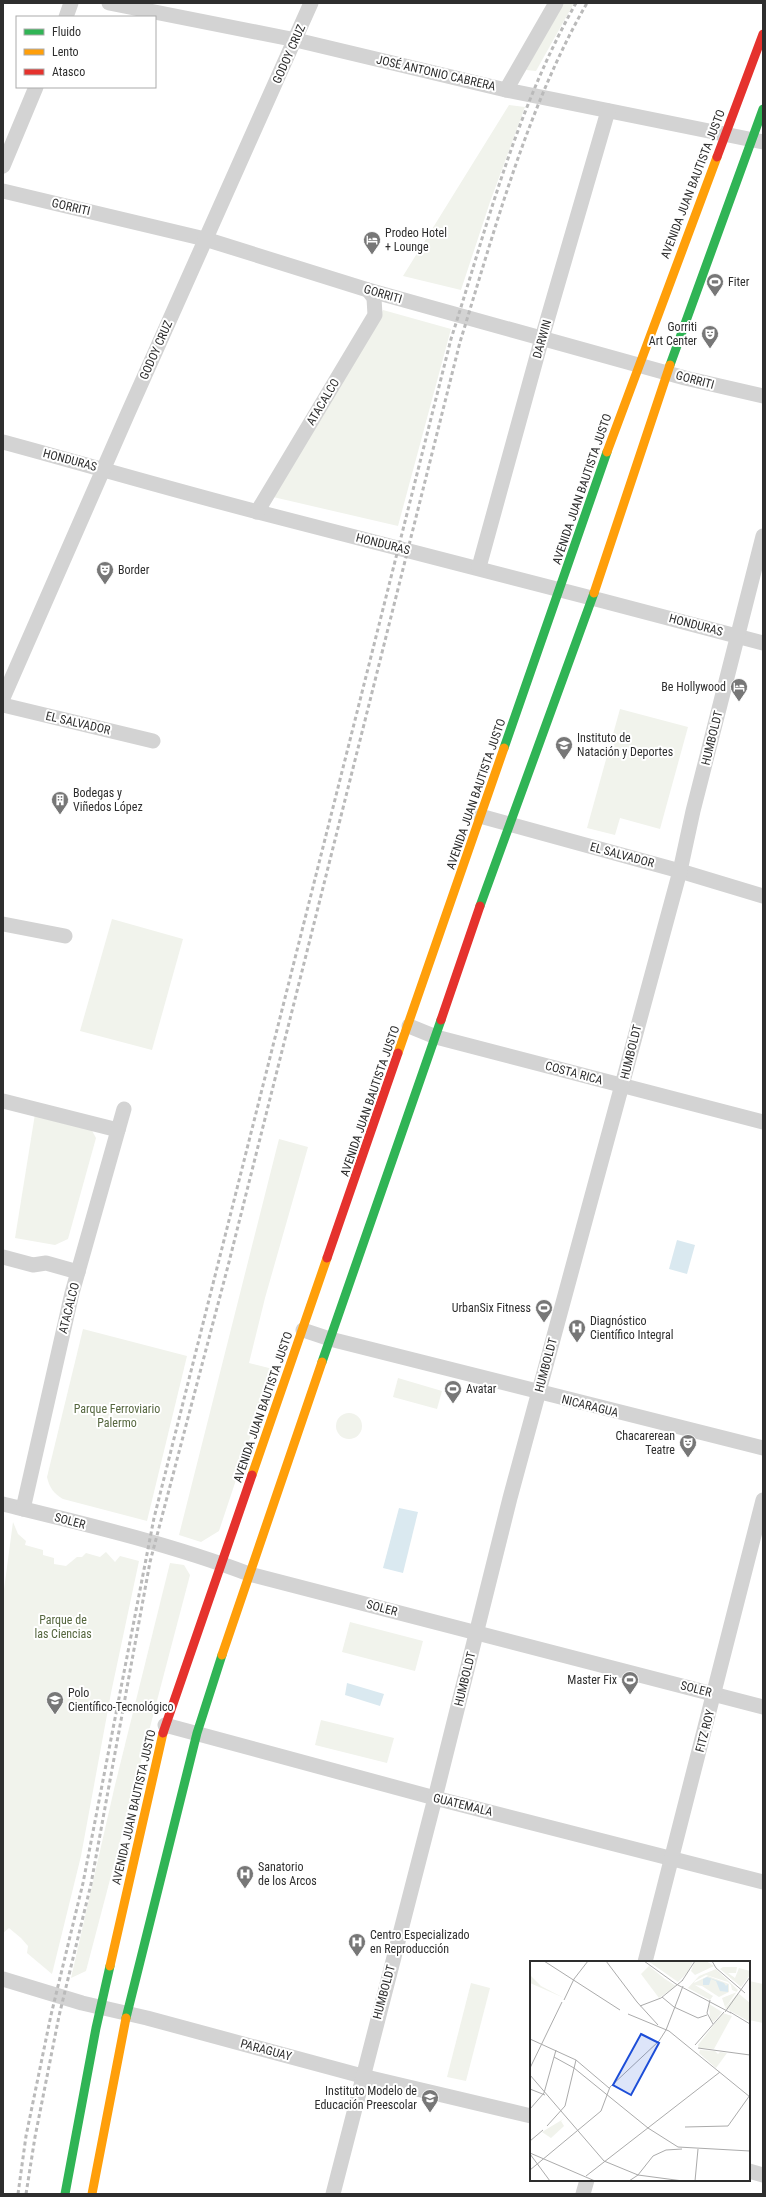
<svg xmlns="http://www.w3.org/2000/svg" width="766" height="2197" font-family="'Roboto Condensed',sans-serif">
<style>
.green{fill:#f1f3ec}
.water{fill:#dae9f0}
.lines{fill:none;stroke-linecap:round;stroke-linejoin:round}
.street{stroke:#d3d3d3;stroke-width:15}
.fast{stroke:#30b455;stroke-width:9}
.slow{stroke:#ff9f0a;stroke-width:9}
.jam{stroke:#e5322d;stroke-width:9}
.rail{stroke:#bababa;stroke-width:3;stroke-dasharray:4 3;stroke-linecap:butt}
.labels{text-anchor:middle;stroke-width:4;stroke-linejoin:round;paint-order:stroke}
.street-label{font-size:12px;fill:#2e2e2e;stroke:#fff}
.poi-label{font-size:12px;fill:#2e2e2e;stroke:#fff;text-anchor:start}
.park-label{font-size:12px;fill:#55663e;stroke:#fff}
.inset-road{fill:none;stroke:#ababab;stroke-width:1}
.view{fill:#1d4ed8;fill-opacity:0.15;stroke:#1d4ed8;stroke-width:2}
.inset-edge{fill:none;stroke:#2e2e2e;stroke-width:2}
</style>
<rect width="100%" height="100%" fill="#fff"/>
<g class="green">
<path d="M563 3H574L536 71 526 70Z"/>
<path d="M509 105 525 107 490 202 461 290 403 276Z"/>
<path d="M383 310 451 329 398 526 273 497Z"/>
<path d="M620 709 688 727 660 829 620 818 615 835 587 828Z"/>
<path d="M112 919 183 939 152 1050 80 1031Z"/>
<path d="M35 1114 90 1127 96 1138 68 1239 55 1245 15 1238Z"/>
<path d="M279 1139 308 1147 265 1298 249 1363 273 1369 219 1531 201 1542 179 1535Z"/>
<path d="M83 1329 187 1356 147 1521 63 1499C54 1494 49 1487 47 1477Z"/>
<path d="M398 1378 442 1391 437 1409 393 1397Z"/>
<circle cx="349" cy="1426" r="13"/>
<path d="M13 1522 18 1534 26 1541 25 1545 43 1550V1555L54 1558V1564L66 1566 77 1557H82L86 1553 100 1557 106 1552 115 1562 120 1556 139 1561 111 1693 81 1856 52 1974 27 1953 28 1946 21 1938 9 1928 3 1933V1597Z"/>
<path d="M170 1563 184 1565 190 1575 86 1971 71 1978 115 1785Z"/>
<path d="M350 1622 423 1641 415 1671 342 1652Z"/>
<path d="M321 1720 394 1738 387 1763 315 1745Z"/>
<path d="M749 1981 763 1984V2023L749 2020Z"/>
<path d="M471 1983 490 1988 466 2081 447 2077Z"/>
</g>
<g class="water">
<path d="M677 1240 695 1245 687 1274 669 1269Z"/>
<path d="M399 1508 418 1512 403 1573 383 1568Z"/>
<path d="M347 1683 384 1694 380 1706 345 1695Z"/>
</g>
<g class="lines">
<g class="street">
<path d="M109 3 296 40 506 90 763 142"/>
<path d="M66 17 71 3"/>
<path d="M506 90 556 3"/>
<path d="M3 166 36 87"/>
<path d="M3 191 205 239 368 290 685 378 763 396"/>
<path d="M3 442C88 465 173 490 258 512 426 556 595 598 763 643"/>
<path d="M257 512 375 315 374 298 368 290"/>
<path d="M479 567 542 338 608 111"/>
<path d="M3 698 128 413 311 3"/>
<path d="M3 705 153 741"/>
<path d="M480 816 680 871 763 896"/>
<path d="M3 924 65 936"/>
<path d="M409 1026 436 1037 763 1122"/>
<path d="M3 1101 118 1130"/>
<path d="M3 1257 33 1265 46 1263 78 1272"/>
<path d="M303 1330 330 1339 763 1448"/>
<path d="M3 1504C85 1524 170 1544 249 1574L763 1707"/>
<path d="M23 1509 72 1293 124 1109"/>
<path d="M165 1725 435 1798 763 1882"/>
<path d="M645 1962 763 1500"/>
<path d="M3 1979 82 2003 147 2018 362 2076 531 2116"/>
<path d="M749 2171 763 2175"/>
<path d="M333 2194 435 1798 510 1498 680 871 693 811 763 536"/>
<path d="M583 2194 587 2180"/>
</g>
<g class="fast">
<path d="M670 365 763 109"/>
<path d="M504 748 607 452"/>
<path d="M480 906 594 593"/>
<path d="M322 1362 441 1020"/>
<path d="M126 2018 197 1733 222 1655"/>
<path d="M65 2194 96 2028 110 1966"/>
</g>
<g class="slow">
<path d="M607 452 717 157"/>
<path d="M594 593 670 365"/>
<path d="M398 1053 504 748"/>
<path d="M252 1475 327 1258"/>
<path d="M222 1655 322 1362"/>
<path d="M110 1966 163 1733"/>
<path d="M92 2194 126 2018"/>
</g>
<g class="jam">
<path d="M717 157 763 34"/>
<path d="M441 1020 480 906"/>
<path d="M327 1258 398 1053"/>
<path d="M163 1733 252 1475"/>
</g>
<g class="rail">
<path d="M18 2194 26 2136 51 2015 83 1883 154 1518 451 339C487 226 517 107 576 3"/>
<path d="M26 2194 35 2137 59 2016 91 1884 150 1562 228 1266 460 342C495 229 528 105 587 3"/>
</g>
</g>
<defs>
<symbol id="hotel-pin" viewBox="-11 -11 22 30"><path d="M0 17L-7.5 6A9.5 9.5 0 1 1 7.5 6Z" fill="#777" stroke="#fff"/><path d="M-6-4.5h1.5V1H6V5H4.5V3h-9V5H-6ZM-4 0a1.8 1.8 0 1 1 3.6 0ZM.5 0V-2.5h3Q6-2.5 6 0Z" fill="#fff"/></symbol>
<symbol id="stadium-pin" viewBox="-11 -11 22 30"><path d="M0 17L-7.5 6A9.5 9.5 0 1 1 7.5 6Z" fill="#777" stroke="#fff"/><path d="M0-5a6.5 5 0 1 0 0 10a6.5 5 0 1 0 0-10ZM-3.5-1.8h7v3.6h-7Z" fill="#fff"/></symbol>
<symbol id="theatre-pin" viewBox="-11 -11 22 30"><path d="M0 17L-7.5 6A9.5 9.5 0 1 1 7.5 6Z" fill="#777" stroke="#fff"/><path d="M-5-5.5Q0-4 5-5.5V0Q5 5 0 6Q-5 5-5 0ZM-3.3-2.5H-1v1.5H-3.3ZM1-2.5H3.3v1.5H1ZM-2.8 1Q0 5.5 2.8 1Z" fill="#fff"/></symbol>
<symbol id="school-pin" viewBox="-11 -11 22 30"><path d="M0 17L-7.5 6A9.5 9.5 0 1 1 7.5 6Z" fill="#777" stroke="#fff"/><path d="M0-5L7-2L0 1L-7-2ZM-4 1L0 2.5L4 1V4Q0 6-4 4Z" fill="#fff"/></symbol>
<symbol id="building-pin" viewBox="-11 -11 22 30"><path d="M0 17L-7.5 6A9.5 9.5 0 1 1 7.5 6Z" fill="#777" stroke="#fff"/><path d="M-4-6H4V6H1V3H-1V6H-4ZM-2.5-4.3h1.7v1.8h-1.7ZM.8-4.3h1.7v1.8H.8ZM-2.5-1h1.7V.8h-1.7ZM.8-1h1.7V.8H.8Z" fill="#fff"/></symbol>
<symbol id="hospital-pin" viewBox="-11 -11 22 30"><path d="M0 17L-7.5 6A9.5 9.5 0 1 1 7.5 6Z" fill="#777" stroke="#fff"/><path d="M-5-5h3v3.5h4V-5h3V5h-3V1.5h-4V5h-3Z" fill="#fff"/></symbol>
<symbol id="university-pin" viewBox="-11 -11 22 30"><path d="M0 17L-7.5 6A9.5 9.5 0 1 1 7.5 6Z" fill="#777" stroke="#fff"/><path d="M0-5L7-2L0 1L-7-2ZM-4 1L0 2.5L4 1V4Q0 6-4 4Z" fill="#fff"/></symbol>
</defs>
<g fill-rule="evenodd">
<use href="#hotel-pin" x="362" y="230" width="20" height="27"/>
<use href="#stadium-pin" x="705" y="272" width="20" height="27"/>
<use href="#theatre-pin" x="700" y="324" width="20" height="27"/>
<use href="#theatre-pin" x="95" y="560" width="20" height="27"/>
<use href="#hotel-pin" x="729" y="677" width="20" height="27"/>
<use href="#school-pin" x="554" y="735" width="20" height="27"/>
<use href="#building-pin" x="50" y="790" width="20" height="27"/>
<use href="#stadium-pin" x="534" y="1298" width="20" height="27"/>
<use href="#hospital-pin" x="567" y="1318" width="20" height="27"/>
<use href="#stadium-pin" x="443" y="1379" width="20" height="27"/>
<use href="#theatre-pin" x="678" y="1433" width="20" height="27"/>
<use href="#stadium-pin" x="620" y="1670" width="20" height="27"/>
<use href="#university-pin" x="45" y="1690" width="20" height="27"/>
<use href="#hospital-pin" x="235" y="1864" width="20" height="27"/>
<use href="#hospital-pin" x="347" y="1932" width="20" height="27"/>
<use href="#school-pin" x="420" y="2088" width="20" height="27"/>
</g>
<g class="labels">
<g class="street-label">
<text transform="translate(289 54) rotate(-66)" y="4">GODOY CRUZ</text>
<text transform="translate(436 73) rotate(13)" y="4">JOSÉ ANTONIO CABRERA</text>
<text transform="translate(693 184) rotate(-69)" y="4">AVENIDA JUAN BAUTISTA JUSTO</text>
<text transform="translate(71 207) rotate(13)" y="4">GORRITI</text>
<text transform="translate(383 294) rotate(16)" y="4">GORRITI</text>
<text transform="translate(542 339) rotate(-74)" y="4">DARWIN</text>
<text transform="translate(156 350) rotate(-66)" y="4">GODOY CRUZ</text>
<text transform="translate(695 380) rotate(15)" y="4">GORRITI</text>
<text transform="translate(323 402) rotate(-59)" y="4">ATACALCO</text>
<text transform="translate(70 460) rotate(15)" y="4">HONDURAS</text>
<text transform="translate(582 489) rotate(-71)" y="4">AVENIDA JUAN BAUTISTA JUSTO</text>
<text transform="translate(383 544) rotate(14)" y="4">HONDURAS</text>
<text transform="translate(696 625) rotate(15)" y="4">HONDURAS</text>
<text transform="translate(78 723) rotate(13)" y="4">EL SALVADOR</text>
<text transform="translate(712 738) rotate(-76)" y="4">HUMBOLDT</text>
<text transform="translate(476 794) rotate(-71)" y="4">AVENIDA JUAN BAUTISTA JUSTO</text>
<text transform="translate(622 855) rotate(15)" y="4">EL SALVADOR</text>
<text transform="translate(631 1052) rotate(-76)" y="4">HUMBOLDT</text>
<text transform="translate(574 1073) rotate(15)" y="4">COSTA RICA</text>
<text transform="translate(370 1101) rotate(-71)" y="4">AVENIDA JUAN BAUTISTA JUSTO</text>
<text transform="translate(69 1308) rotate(-76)" y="4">ATACALCO</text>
<text transform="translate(546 1365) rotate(-75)" y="4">HUMBOLDT</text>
<text transform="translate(590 1406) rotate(14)" y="4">NICARAGUA</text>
<text transform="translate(263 1407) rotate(-71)" y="4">AVENIDA JUAN BAUTISTA JUSTO</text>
<text transform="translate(70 1521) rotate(15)" y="4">SOLER</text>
<text transform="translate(382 1608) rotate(15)" y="4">SOLER</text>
<text transform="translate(465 1679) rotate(-76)" y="4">HUMBOLDT</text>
<text transform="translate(696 1689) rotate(14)" y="4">SOLER</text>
<text transform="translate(705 1731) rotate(-75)" y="4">FITZ ROY</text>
<text transform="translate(463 1805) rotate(14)" y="4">GUATEMALA</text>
<text transform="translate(134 1807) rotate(-77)" y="4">AVENIDA JUAN BAUTISTA JUSTO</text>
<text transform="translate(384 1992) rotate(-75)" y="4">HUMBOLDT</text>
<text transform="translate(266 2050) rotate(15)" y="4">PARAGUAY</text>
</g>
<g class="poi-label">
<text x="385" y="237">Prodeo Hotel<tspan x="385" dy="14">+ Lounge</tspan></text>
<text x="728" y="286">Fiter</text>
<text x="697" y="331" text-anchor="end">Gorriti<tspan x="697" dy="14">Art Center</tspan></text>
<text x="118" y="574">Border</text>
<text x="726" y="691" text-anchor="end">Be Hollywood</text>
<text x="577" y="742">Instituto de<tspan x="577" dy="14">Natación y Deportes</tspan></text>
<text x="73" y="797">Bodegas y<tspan x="73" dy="14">Viñedos López</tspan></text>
<text x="531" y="1312" text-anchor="end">UrbanSix Fitness</text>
<text x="590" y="1325">Diagnóstico<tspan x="590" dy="14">Científico Integral</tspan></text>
<text x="466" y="1393">Avatar</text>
<text x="675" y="1440" text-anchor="end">Chacarerean<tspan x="675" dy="14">Teatre</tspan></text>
<text x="617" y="1684" text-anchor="end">Master Fix</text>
<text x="68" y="1697">Polo<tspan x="68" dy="14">Científico-Tecnológico</tspan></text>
<text x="258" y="1871">Sanatorio<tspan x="258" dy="14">de los Arcos</tspan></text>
<text x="370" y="1939">Centro Especializado<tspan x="370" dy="14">en Reproducción</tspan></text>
<text x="417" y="2095" text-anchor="end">Instituto Modelo de<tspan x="417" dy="14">Educación Preescolar</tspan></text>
</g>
<g class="park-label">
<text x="117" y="1413">Parque Ferroviario<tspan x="117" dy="14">Palermo</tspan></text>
<text x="63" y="1624">Parque de<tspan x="63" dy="14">las Ciencias</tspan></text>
</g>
</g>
<g transform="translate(530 1961)">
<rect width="220" height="220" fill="#fff"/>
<path d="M118 0H163L158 11 148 21ZM165 0H176L184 5 165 14 161 10ZM119 5 135 18 146 25 129 37 111 13ZM193 6H207L206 12H198L205 17 209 7 220 10V14L211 26 190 8ZM186 8 208 29 198 43 195 46 192 37 207 31 202 29 201 24 198 21 176 14 165 20 164 22 178 15 199 23V31L189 36 172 25 165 24 183 35 180 39 158 27 169 15ZM0 14 11 25 34 37 0 22ZM208 32 220 42V61L195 47ZM179 43 192 51 184 61 180 59ZM193 52 202 55 184 88 169 87 168 84ZM170 89 185 90 188 93 190 91 197 92 186 107 169 92ZM35 157 31 160 34 165 21 177 12 171Z" fill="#f1f3ec"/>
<path d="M177 16 194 22 196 25 198 23V31L190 30 186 20 181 18 179 24H173V18Z" fill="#dae9f0"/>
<path class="inset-road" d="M14 0 90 49M76 0 107 41 128 64M114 0 146 23 201 52M182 0 186 7 215 32M152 20 165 0M132 36 144 46 168 57 177 54M34 39 44 18 58 0M180 39 177 52 183 63M110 45 131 37 153 19M195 51 220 16M200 51 220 63M98 53 139 70 220 136M0 78 46 99 79 127M165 84 194 51M168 87 220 94M24 96 44 107 118 167 148 186 220 190M0 107 32 41M0 114 74 200 108 214 153 220M0 128 15 134M0 148 14 132 26 89M17 165 35 145 46 99M155 166 198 165 220 134M0 180 13 169M0 192 65 220M0 193 20 220M0 209 71 150 80 126 129 80 136 69 153 25M56 215 190 111M99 220 108 214 123 195 136 189 152 188M165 220 168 188"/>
<path class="view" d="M111 73 129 82 101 134 83 124Z"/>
<rect width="220" height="220" class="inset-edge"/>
</g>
<rect width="766" height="2197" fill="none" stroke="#2e2e2e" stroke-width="8"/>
<rect x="16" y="16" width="140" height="72" fill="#ffffff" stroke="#ababab"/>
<rect x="24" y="29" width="20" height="6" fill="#30b455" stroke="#ababab"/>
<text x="52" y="36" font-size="12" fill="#2e2e2e">Fluido</text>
<rect x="24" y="49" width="20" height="6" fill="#ff9f0a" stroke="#ababab"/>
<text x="52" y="56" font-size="12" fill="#2e2e2e">Lento</text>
<rect x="24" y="69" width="20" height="6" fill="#e5322d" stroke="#ababab"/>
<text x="52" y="76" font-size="12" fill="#2e2e2e">Atasco</text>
</svg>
